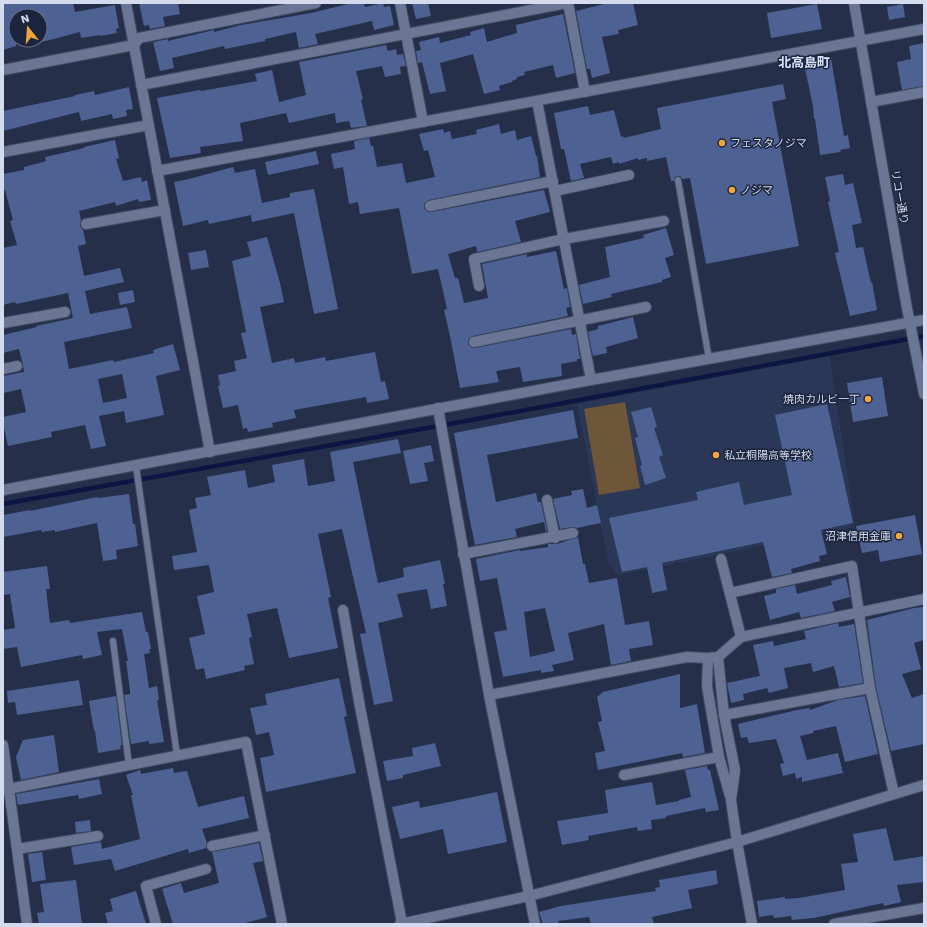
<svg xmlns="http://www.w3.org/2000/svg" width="927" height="927" font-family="'Work Sans','Noto Sans JP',sans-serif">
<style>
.built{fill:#2b3757}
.green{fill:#6d563a}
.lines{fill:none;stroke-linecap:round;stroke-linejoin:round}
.stream{stroke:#0b1742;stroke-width:4.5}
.building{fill:#4d6193;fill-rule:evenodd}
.service-casing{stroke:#414a60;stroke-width:8}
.minor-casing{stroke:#414a60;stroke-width:12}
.tertiary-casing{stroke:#414a60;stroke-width:12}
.secondary-casing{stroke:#414a60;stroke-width:12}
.service{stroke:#6a7694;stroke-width:6}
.minor{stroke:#6a7694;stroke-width:10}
.tertiary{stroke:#6a7694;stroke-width:10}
.secondary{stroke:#6a7694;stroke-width:10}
.poi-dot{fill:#f0a63e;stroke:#1c253e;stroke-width:1.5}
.labels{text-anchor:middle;stroke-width:3;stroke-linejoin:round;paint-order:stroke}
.poi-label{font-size:11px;fill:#d4dbec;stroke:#1c253e;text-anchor:start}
.street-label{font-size:11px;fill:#d4dbec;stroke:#1c253e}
.quarter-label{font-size:13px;font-weight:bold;fill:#d8e4ff;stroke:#1c253e}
</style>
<rect width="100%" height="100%" fill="#252f49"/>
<path class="built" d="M830 356 855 527 619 575 609 565 577 404Z"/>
<path class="green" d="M625 402 640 488 599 495 584 409Z"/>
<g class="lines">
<path class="stream" d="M3 504 455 423 924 336"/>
</g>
<g class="building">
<path d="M3 3H73L75 12 115 5 119 28 116 29 117 33 100 36V35L81 38 80 32 50 40 40 42V16H16V46L3 50Z"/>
<path d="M139 3H178L180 14 163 17 165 26 150 29 149 25 144 26Z"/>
<path d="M352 3H364L365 7 383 3 384 7 390 6 394 25 374 30 372 21 315 34 318 44 299 48 296 32 265 39V41L225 49 224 46 172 58 174 68 160 71 153 42 168 39V41L214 30V32L241 25 311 13Z"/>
<path d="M412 3H428L431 16 416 19Z"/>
<path d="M608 3H633L638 25 618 30 619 34 602 37 610 73 592 78 590 69H587L576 11Z"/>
<path d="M817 4 822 29 771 38 767 13Z"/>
<path d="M903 4 905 17 889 20 887 7Z"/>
<path d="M563 14 575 73 556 78 553 65 524 72 525 75 517 77V79L512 81V82L499 86 500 90 484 94 473 54 440 63 446 91 430 94 422 62 418 63 416 51 421 50 419 42 439 37 440 43 471 35 470 32 484 28 487 42 517 33 516 25Z"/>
<path d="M924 43V86L902 90 897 62 911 59 909 46Z"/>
<path d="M386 45 388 51 396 49 397 55 403 54 406 66 400 67 401 74 385 77 382 66 356 71 363 99 361 100 367 126 351 128 349 121 336 123 335 113 289 123 286 113 240 123 243 141 200 147 201 153 170 158 157 98 200 90 201 91 257 81 255 74 272 70 279 102 306 95 299 62Z"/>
<path d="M831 58 844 136 848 135 850 148 840 150 841 152 820 155 815 119H814L813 106 804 64Z"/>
<path d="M783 84 786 99 772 102 799 246 706 264 690 178 682 179 680 176H677L674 178V181H671L666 157 647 161V158L638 160V158L619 164V162L613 164 611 157 580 164 584 178 571 181 564 149H561L554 113 588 106 590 115 614 110 621 137 623 136 624 138 661 129 657 108Z"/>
<path d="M129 87 133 109 126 110 127 116 113 119 112 114 81 121 79 112 3 131V111L75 96V95L94 91 95 95Z"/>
<path d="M499 124 501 134 515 130 517 140 531 136 536 156H537L540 177 429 200 424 204V208L428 212H431L544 190 550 212 515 221 521 242 477 252 476 246 448 254 455 278H458L464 303 488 298 482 264 527 254V257L556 251 564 289 567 288 570 307 566 308 568 316 473 336 468 340V344L472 348H475L571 329 572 335 576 334 580 359H577V361L561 364 562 376 523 382 520 367 496 371 499 382 460 388 450 336 444 310 447 309 438 269 412 274 399 208 360 214 358 202 349 204 343 167 334 169 331 154 355 149 354 141 369 138 371 146H373L377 167 402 163 406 183 435 177 428 150 424 151 419 134 443 129 444 133 450 131 452 139 477 134 476 130Z"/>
<path d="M115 140 119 158 116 159 123 181 141 177 142 182 147 180 151 200 139 202 138 199 116 206 115 202 79 211 81 220 80 226 83 230 86 244 78 246 84 276 120 268 124 282 85 291 90 314 127 307 132 328 64 342 69 369 113 360 114 362 154 353 153 350 173 344 180 370 156 376 164 415 126 423 124 411 99 416 106 446 91 449 85 425 51 432 52 437 8 446 3 423V417L26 412 21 389 3 393V376L24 372 23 365 19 349 3 353V335L37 327 36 326 73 318 68 293 16 304 15 302 3 305V248L17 245 10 221 13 220 5 190H3V174L24 170V167L43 162 46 161 45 157 63 153 84 148V147ZM122 374 127 398 103 403 98 379Z"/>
<path d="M316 151 319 164 268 175 265 162Z"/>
<path d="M233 167 235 173 255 169 262 203 290 197V193L314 189 338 309 314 314 294 213 252 222 251 215 209 224 208 220 183 226 174 182 189 179Z"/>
<path d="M843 174 845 185 853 183 862 223 852 225 856 248 863 247 871 283 872 282 877 310 850 316 835 253 839 252 828 202 830 201 825 177Z"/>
<path d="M666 228 674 255 665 258 671 277 662 280V282L611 294 612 297 583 304 579 285 610 277 605 247 644 238 643 235Z"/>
<path d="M267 237 280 283 284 302 260 307 272 363 294 358 295 363 325 357 326 361 375 352 381 382 385 381 389 399 367 403 366 397 294 410 296 418 272 423 273 427 248 432 247 428 243 429 238 405 223 408 218 386 220 385 218 375 236 371 234 361 247 358 241 333 246 332 232 261 251 256 247 242Z"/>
<path d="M206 250 209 267 191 270 188 253Z"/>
<path d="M133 290 135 302 120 305 118 293Z"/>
<path d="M633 317 638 338 606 347 607 353 593 356 588 332 598 329V326Z"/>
<path d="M882 377 888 416 853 422 847 383Z"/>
<path d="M827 404 853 523 821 530 827 554 819 556 820 561 791 569 792 573 772 577 763 542 662 563 667 590 652 593 647 567 622 572 609 518 698 500 696 492 739 482 744 505 792 495 775 415Z"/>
<path d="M651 407 657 427 654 428 663 455 659 457 666 478 645 485 640 466 642 465 635 438 638 437 631 412Z"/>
<path d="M573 410 578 438 487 455 496 502 536 493 538 502H541L547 531 546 532 544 522 515 529 517 537 475 545 469 516 454 433Z"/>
<path d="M398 439 401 453 353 462 378 583 404 577 403 568 440 560 445 584H443L447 606 431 609 427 589 397 594 403 617 378 623 393 701 374 705 360 634 366 633 342 529 318 534 331 597 328 598 338 648 289 658 277 608 247 614 252 637 249 638 254 664 244 666 245 670 206 679 204 668 196 670 189 638 205 634 197 596 214 592 209 565 174 570 172 556 197 552 189 510 197 508 195 498 211 495 207 477 245 470 248 488 275 482 272 465 304 459 308 486 335 481 330 452Z"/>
<path d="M431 445 434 461 424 463 428 481 410 484 403 451Z"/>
<path d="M583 489 587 508 597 505 601 523 577 528 572 527 560 529 553 499 572 495 571 491Z"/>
<path d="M129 494 133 524H135L138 546 116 550 117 559 103 561 97 523 55 532V530L42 532 41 530 3 537V515L30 510V511L97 497 98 498Z"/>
<path d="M915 515 922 554 880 562 878 550 862 553 856 526Z"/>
<path d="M578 537 583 564H585L589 583 617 578 625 625 649 621 653 645 629 649 631 661 611 665 604 624 568 633 574 660 552 665 554 671 541 673V670L503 677 494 632 507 630 497 578 480 581 476 559 520 550V551L548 547V544H557ZM545 608 555 651 530 657 524 612Z"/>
<path d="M47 566 50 589H46L50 623 69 620 70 623 142 612 146 632H148L151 649H149L150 653 144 654 149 688 157 686 159 700H157L164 742 149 744V741L131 744 124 695 130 694V690L126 661H128L122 629 97 632 102 655 83 659 82 655 21 667 17 647 3 649V630L15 628 10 594 3 595V572Z"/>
<path d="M846 577 850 597 832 602 835 611 801 618 799 612 770 620 764 596 776 593V589L795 585 797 594 832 585 831 581Z"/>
<path d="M924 607V640L914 643 921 669 902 674 912 698 924 694V744L891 751 876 687 867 620 914 608Z"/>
<path d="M838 623 839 627 854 624 863 683 839 687 834 666 813 672 811 663 784 668 788 688 769 693 767 688 743 694 744 700 731 703 727 683 760 676 753 645 773 641 774 646 806 639 804 631Z"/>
<path d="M680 674V708L697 704 705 753 683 757 682 753 598 770 595 753 605 751 598 722 602 721 597 697 603 692Z"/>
<path d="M339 678 347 716 344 717 356 773 266 792 260 758 274 755 269 732 256 735 250 708 267 705 265 694Z"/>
<path d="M79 680 83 705 17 715 15 702 8 703 7 691Z"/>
<path d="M116 696 122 745 120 746 121 749 98 753 95 730 94 731 89 701Z"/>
<path d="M865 696 878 754 845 762 836 726 813 731V733L800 736 807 760 838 753 843 773 802 782V777L796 779 795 773 783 776 780 764 784 763 776 739 749 743 747 737 741 738 738 724 797 710 809 708 810 710 838 700Z"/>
<path d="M54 735 59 772 21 780 16 757 23 740Z"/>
<path d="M435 743 441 766 403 775V778L387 781 383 761 413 756 412 748Z"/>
<path d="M707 766 708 770H710L719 810 706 812 705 808 666 816V818L651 820 652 829 638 831 637 827 588 836 589 840 562 845 557 821 608 813 605 790 652 782 656 805 679 801V800L691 797 685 770Z"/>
<path d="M173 768 174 773 187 771 198 807 244 796 249 818 202 829 207 843 206 848 189 853 188 849 115 871 111 859 74 865 71 847 101 842 102 849 140 839 131 795H133L126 775 140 770 141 774Z"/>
<path d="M99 779 102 794 79 799 78 795 18 805 16 794Z"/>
<path d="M497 792 507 842 448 854 443 829 400 839 392 807 419 801 420 808Z"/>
<path d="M90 820 91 831 76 833 75 822Z"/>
<path d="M886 828 894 861 924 856V882L897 885 901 902 884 906 883 903 814 918 792 920 791 916 774 918 773 915 759 917 757 901 785 897V899L799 898 845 890 841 864 858 862 853 834Z"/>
<path d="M259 843 263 861 253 863 267 917 242 924H173L162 889 181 883 184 893 219 883 212 852Z"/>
<path d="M42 852 46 880 32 882 28 854Z"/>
<path d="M716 870 718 884 688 890 692 908 652 917 654 924H591L589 917 558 921 559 924H543L539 912 561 906 656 891 655 888 660 887 659 880Z"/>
<path d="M76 880 82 924H39L37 913 44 912 40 884Z"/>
<path d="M136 891 146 924H108L105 913 113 911 110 899Z"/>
</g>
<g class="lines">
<defs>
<g id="service">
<path d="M678 180 709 359"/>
<path d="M136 466 177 755"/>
<path d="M113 641 129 765"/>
</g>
<g id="minor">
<path d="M400 3 423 122"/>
<path d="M568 3 585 92"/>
<path d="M3 70 134 45 139 38 316 3"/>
<path d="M141 85 567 3"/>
<path d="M537 101 591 380"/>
<path d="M871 102 924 92"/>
<path d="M3 152 149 125"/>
<path d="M157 171 924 29"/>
<path d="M555 191 629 175"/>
<path d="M430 206 553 181"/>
<path d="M86 224 165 210"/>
<path d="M479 286 474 259 564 239 664 221"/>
<path d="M3 323 65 312"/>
<path d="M474 342 646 307"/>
<path d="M3 369 17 366"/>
<path d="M438 408 489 695 535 924"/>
<path d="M547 500 555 538"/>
<path d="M463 554 573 533"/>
<path d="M721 559 741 637"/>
<path d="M730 593 852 566 870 688"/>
<path d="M343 610 360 707 402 923"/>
<path d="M718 657 724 715 735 770 731 800 737 842 752 924"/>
<path d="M708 658 707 686 719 757 730 796"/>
<path d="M489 695 687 657 708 658 718 657 741 637 924 599"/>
<path d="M724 715 870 688 894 794"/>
<path d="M3 745 27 924"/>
<path d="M624 775 719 757"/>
<path d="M3 790 246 742 282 924"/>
<path d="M212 846 265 835"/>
<path d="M17 849 98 836"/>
<path d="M156 924 146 886 206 869"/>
<path d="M834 924 924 908"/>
</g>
<g id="tertiary">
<path d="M126 3 210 452"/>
<path d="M3 490 591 380 924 320"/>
<path d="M400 924 529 896 737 842 924 785"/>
</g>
<path id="secondary" d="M854 3 906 303 924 394"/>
</defs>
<use href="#service" class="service-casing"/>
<use href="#minor" class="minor-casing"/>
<use href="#tertiary" class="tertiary-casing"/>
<use href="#secondary" class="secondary-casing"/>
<use href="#service" class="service"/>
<use href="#minor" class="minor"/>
<use href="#tertiary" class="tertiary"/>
<use href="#secondary" class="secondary"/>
</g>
<g class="poi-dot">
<circle cx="722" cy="143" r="4"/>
<circle cx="732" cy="190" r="4"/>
<circle cx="868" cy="399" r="4"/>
<circle cx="716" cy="455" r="4"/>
<circle cx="899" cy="536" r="4"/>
</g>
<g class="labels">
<g class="poi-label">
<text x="730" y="147">フェスタノジマ</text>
<text x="740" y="194">ノジマ</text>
<text x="860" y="403" text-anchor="end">焼肉カルビ一丁</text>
<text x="724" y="459">私立桐陽高等学校</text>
<text x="891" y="540" text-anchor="end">沼津信用金庫</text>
</g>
<g class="street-label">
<text transform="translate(900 197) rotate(80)" y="4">リコー通り</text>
</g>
<g class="quarter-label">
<text x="804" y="67">北高島町</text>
</g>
</g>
<rect width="927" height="927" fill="none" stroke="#d4dbec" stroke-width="8"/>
<g transform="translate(28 28) rotate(343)"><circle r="19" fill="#1c253e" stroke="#666e84"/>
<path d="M0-3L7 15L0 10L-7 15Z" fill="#f0a63e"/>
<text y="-6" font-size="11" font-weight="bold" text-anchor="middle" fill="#d4dbec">N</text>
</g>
</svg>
